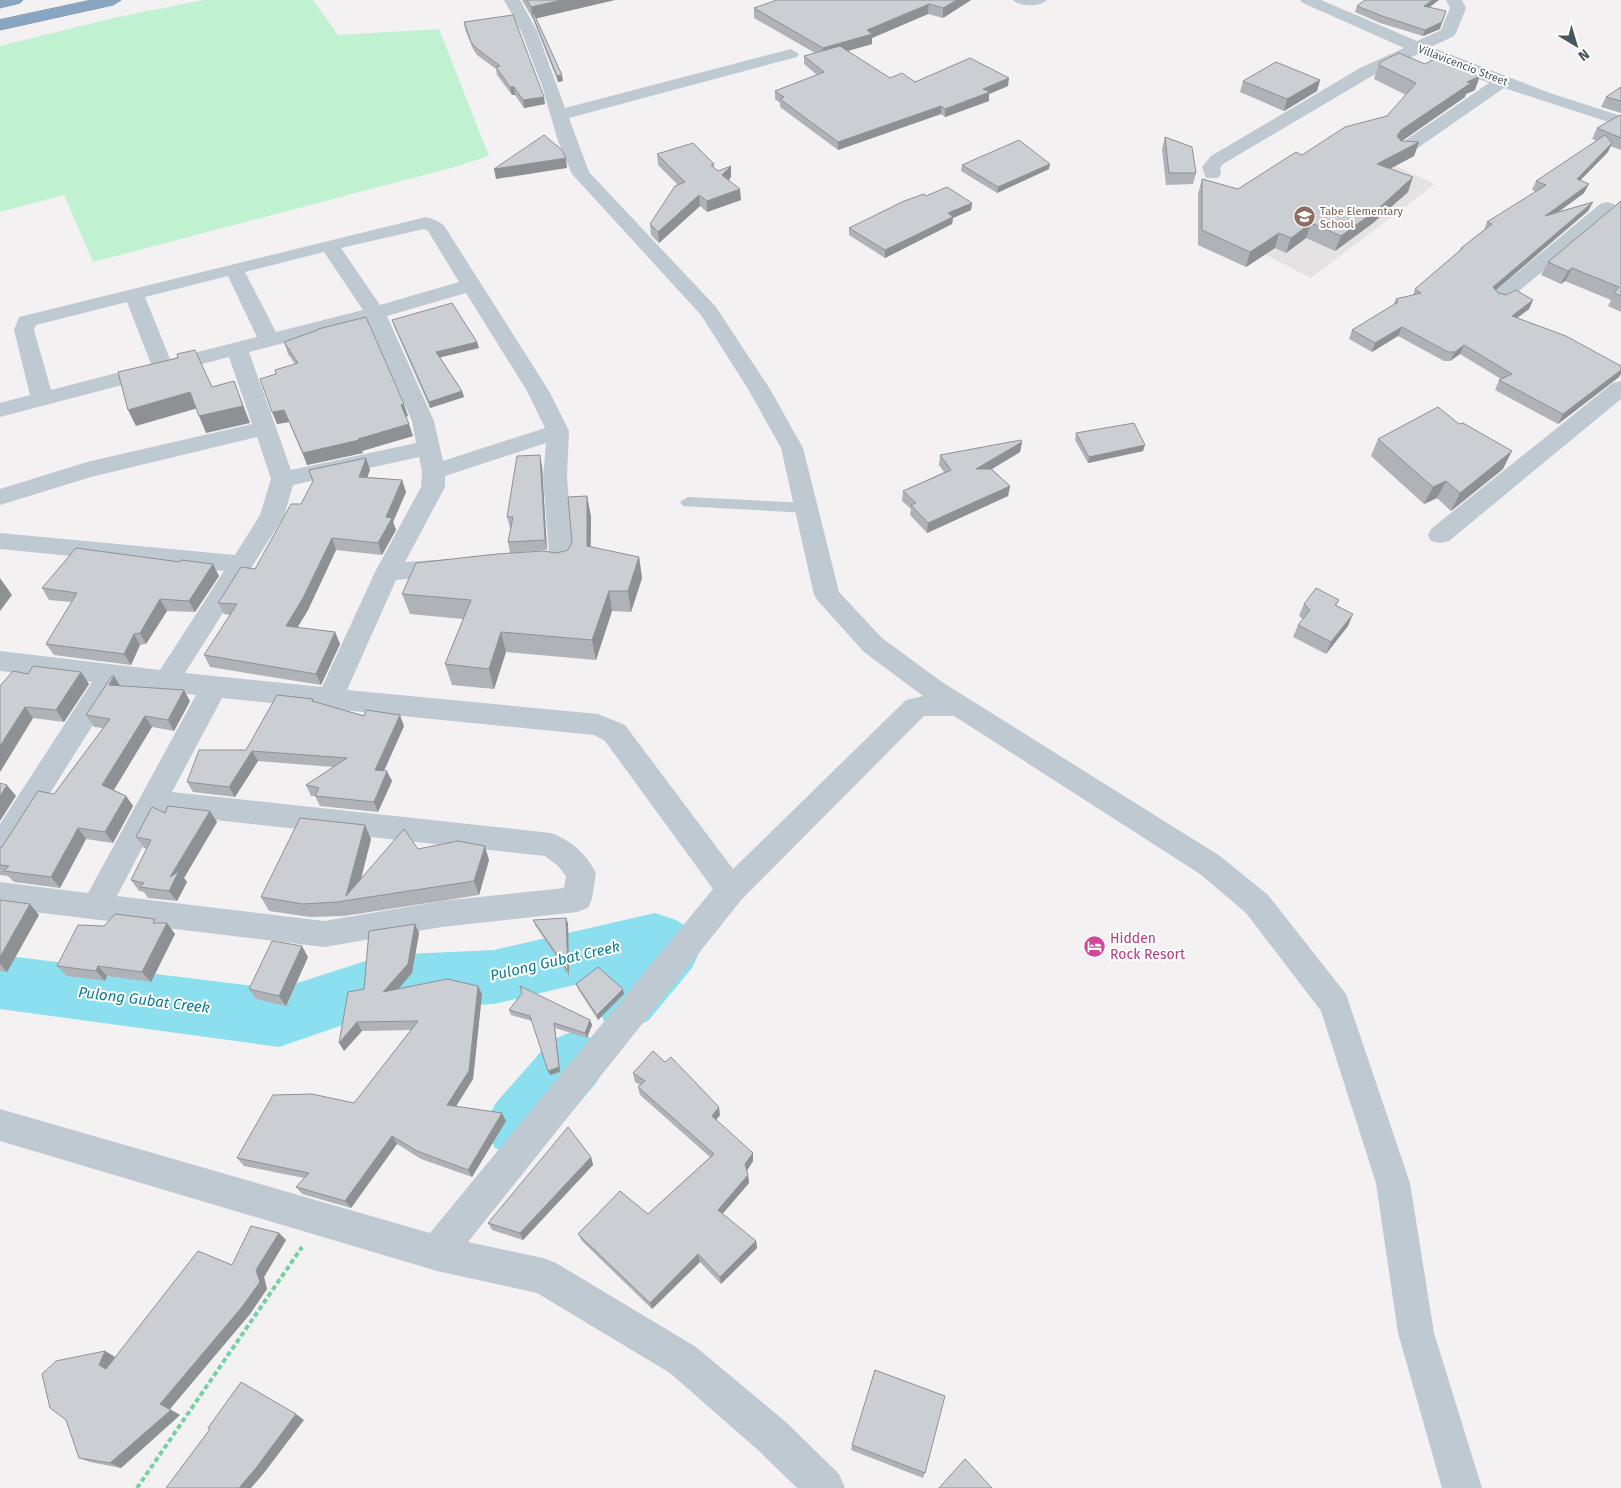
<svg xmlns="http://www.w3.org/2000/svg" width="1621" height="1488" font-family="'Fira Sans',sans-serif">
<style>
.education{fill:#e5e2e4}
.green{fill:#c0f1d1}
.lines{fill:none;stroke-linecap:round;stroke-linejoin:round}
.river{fill:#8cdfef;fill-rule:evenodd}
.motorway-casing{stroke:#7391ad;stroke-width:1}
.path{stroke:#76d1a0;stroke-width:4;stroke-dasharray:5 3;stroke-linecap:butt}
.service{fill:#bfc9d1;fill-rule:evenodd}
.minor{fill:#bfc9d1;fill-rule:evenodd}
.motorway{fill:#88a6c1;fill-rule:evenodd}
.wall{fill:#afb2b6}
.shaded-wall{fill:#8e9194}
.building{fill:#cbcfd4;stroke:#8e9194}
.labels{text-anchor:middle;stroke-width:4;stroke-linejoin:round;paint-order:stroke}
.far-street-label{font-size:11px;fill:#485660;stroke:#fff}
.far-education-label{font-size:11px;fill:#785e54;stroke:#fff;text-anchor:start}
.hotel-label{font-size:14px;fill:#b23c85;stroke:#fff;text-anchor:start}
.water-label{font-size:15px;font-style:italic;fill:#0a7d93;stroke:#fff}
</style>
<rect width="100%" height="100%" fill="#f4f1f2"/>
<path class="education" d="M1335 138 1435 184 1311 278 1215 229Z"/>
<path class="green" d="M204 0H313L338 35 439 29 489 156 451 168 93 262 64 195 0 212V46L113 18Z"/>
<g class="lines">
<g class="river">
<path d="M655 913 676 920 692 930 701 949 692 968 648 1021 626 1029 604 1021 595 1001 608 977 494 1004 384 1011 279 1047 0 1009V955L279 989 384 955 494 950Z"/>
<path d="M574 1031 597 1040 606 1061 597 1082 541 1148 518 1158 495 1148 485 1126 495 1104 551 1040Z"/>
</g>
<defs>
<g id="motorway">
<path d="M0 0H23L20 3 0 8Z"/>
<path d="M92 0H121L113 5 0 30V20Z"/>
</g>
</defs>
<use href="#motorway" class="motorway-casing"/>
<path class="path" d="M137 1488 302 1247"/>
<path class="service" d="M688 497 807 503 812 504 815 508 812 512 807 513 683 506 680 502Z"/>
<g class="minor">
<path d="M504 0H520L537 31 565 108 791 49 799 54 797 57 569 118 589 172 716 307 770 389 803 448 839 592 882 638 942 682 1220 856 1268 895 1346 994 1410 1183 1434 1333 1482 1488H1442L1398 1333 1376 1183 1321 1011 1246 913 1200 874 954 716H924L742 899 468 1242 543 1258 556 1263 696 1347 787 1423 839 1474 845 1488H797L759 1451 670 1373 537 1293 437 1271 0 1141V1109L430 1233 713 889 605 741 594 735 222 698 172 792 551 833C571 840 586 854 596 873L592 899 588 908 577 912 442 927 324 947 0 908V882L88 893 196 695 118 685 10 857 0 860V824L92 682 0 671V651L160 670 224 571 0 549V533L235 555 260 515 271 479 257 437 91 477 0 505V489L87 462 252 424 229 357 0 417V403L30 395 14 330 19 317 426 217C433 219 440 221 445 227L549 391 569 431 567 477 574 563 571 569C557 573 540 572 526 568L523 562 526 556 535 553 549 554 543 477 546 443 445 476V487L405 562 450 559 459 562 462 568 459 574 396 580 347 690 598 714 625 725 733 869 906 700 923 696 864 652 818 601 814 595 781 448 748 389 701 315 572 174 558 141 542 86 521 31ZM424 229 428 231 459 282 380 305 341 248ZM324 252 363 310 276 332 245 272ZM228 276 257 337 170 359 145 297ZM466 293 527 391 545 428 443 461 434 421 387 316ZM127 302 151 364 51 390 34 330 36 325ZM368 321 412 421 416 443 291 470 249 352ZM419 457 422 472 421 487 375 572 322 687 185 673 284 516 293 485ZM160 814 545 856 558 866 566 876 564 888 442 901 324 921 117 896Z"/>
<path d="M1013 0H1047C1041 7 1019 7 1013 0Z"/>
<path d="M1300 0H1321L1417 41 1441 30 1450 8 1446 0H1462L1466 8 1456 33 1454 36 1431 47 1547 92 1621 116V126L1504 88 1409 154H1397L1394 150 1397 146 1489 83 1418 54 1372 76 1223 164 1220 168 1221 174 1218 178H1206L1202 167 1211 156 1360 68 1404 48 1303 3Z"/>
<path d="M1607 202 1614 204 1616 208 1614 212 1508 300 1501 302 1494 300 1491 296 1494 292 1600 204Z"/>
<path d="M1621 381V399L1449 541 1440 543 1431 541 1428 535 1431 529 1613 383Z"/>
</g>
<use href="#motorway" class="motorway"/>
</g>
<g class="wall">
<path d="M522 0H615L536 18 563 81 558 82 533 19Z"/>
<path d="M971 0 943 18 928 14 872 38V44L847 51 890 78 915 82 1008 86 989 94V101L945 117 941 114 838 150 780 107V103L775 99V91L817 75 804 64V56L815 53 754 18V8Z"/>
<path d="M1365 0H1439L1429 7 1440 29 1423 36 1380 23 1355 12 1357 6Z"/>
<path d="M464 22 545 104 524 108 515 95H512L497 75 496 69 477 55 473 49 465 29Z"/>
<path d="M1379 65 1475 90 1466 94 1465 97 1402 141 1419 142 1414 156 1390 169 1408 192 1373 223 1335 251 1306 238 1286 253 1275 248 1246 267 1198 245V194L1202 179 1238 189 1302 155 1387 116 1406 95 1374 79Z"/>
<path d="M1320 80 1317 91 1284 111 1240 92 1243 81Z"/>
<path d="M1621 87V113L1601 107 1606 97Z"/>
<path d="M1621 116V150L1610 146 1608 152 1580 180 1584 193 1558 212 1593 202 1588 211 1496 290 1498 293 1533 300 1529 309 1517 318 1619 377 1558 424 1495 390 1499 380 1501 379 1460 354 1450 361H1444L1398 336 1372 352 1349 339 1352 330 1393 305 1396 299 1413 295 1415 289 1459 251 1461 248 1484 230 1487 222 1536 192 1532 190 1536 181 1597 141 1592 139 1597 128Z"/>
<path d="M1165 137 1196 173 1193 184 1166 185 1162 149Z"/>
<path d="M657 154 714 164V168L718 171 731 177 729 180 741 200 707 212 700 206 659 243 651 235 650 224 678 185 658 165Z"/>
<path d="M962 165 1049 169 997 193 961 171Z"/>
<path d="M926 196 972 203 971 210 953 218 952 224 885 258 849 235V228Z"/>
<path d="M1621 201V312L1608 306 1611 300 1565 281 1561 284 1541 275 1548 262Z"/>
<path d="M392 320 477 342 479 348 440 357 462 391 464 397 430 408 394 326Z"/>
<path d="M284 342 408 416 406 417 413 436 362 451 363 453 307 465 289 422 277 424 276 374 295 364 288 354Z"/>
<path d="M1459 424 1503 469 1451 511 1437 498 1424 504 1371 456 1378 439Z"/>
<path d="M1076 433 1143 451 1088 463 1075 440Z"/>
<path d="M1022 442 1020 452 992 469 1010 486 1008 496 927 533 910 515 911 509 902 501 903 491 944 472 939 465 940 455Z"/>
<path d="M366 458 370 470 367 477 402 480 406 492 393 522 396 530 382 555 336 550 308 610 297 628 335 632 340 644 321 685 210 667 204 655 230 615 224 614 218 603 255 569 301 504Z"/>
<path d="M542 466 547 550 510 553 508 542 511 528H510L507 517Z"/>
<path d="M587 496 591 517V547L639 557 642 578 631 612 612 611 596 660 506 652 494 689 452 685 445 664 463 619 410 614 402 594 568 550 572 542Z"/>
<path d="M180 562 213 564 219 576 195 612 167 611 146 644 140 645 131 665 54 655 46 644 72 602 49 600 42 588Z"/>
<path d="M1339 600 1336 606 1348 626 1326 654 1293 637 1298 625 1303 619 1299 616 1304 604Z"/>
<path d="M81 672 89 684 64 722 33 718 0 772 28 674Z"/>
<path d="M114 676 120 686 190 701 174 731 152 727 114 790 126 796 133 806 113 843 86 839 60 888 14 882 8 876 0 875V848L2 847 54 794 103 728 94 727 86 715Z"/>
<path d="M313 699 314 702 404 726 384 770 392 781 378 812 320 806 315 796H311L306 785 333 767 258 761 235 797 193 792 187 782 246 750Z"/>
<path d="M165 813 217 822 184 878 187 882 177 901 148 898 144 892 139 891 131 880 147 849 144 848 136 837Z"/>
<path d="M371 839 361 878 418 849 489 860 479 895 344 916 310 917 269 911 261 897Z"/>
<path d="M0 900 39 915 7 972 0 971Z"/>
<path d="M533 920 568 923 569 976 535 925Z"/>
<path d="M157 923H167L175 934 151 982 107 976 105 981 67 976 57 966 104 926Z"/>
<path d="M415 924 419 933 412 973 398 989 478 986 482 994 473 1079 456 1106 506 1121 472 1177 421 1159 397 1144 351 1208 302 1194 296 1187 304 1178 244 1166 237 1158 354 1103 411 1030 362 1031 344 1051 364 989Z"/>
<path d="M308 957 286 1006 256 999 249 989Z"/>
<path d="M576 984 624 994 598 1020 578 989Z"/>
<path d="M509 1010 590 1020 592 1025 587 1038 555 1028 560 1072 550 1075 532 1021 511 1015Z"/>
<path d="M633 1073 720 1115 716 1120 753 1161 747 1170 749 1183 722 1214 756 1241 757 1248 721 1284 700 1262 652 1309 582 1241 578 1234 648 1214 710 1157 640 1095 638 1087 640 1085 635 1082Z"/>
<path d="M591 1157 593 1165 523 1240 492 1230 488 1223Z"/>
<path d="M279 1233 286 1240 264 1277 267 1289 250 1314 170 1409 180 1415 121 1468 90 1462 79 1458 105 1351 115 1357 232 1265Z"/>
<path d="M852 1445 925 1473 923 1478 851 1450Z"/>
</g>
<g class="shaded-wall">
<path d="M562 0H615L534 19 532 14 533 19 531 7Z"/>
<path d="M957 0H971L943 18V8Z"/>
<path d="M1433 0H1439L1422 13 1424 6Z"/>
<path d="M929 4 928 14 872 38V44L823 58V48L867 30Z"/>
<path d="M1446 11 1440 29 1423 36 1425 30Z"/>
<path d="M562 75 563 81 558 82 557 76Z"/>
<path d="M1480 76 1475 90 1466 94 1465 97 1396 145 1397 136 1401 130 1467 82Z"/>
<path d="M1009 78 1008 86 989 94V101L945 117V109L983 89Z"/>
<path d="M1320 80 1317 91 1284 111 1287 99Z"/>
<path d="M510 87H514L515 95H512Z"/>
<path d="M544 97 545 104 524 108 523 100Z"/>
<path d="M941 106V114L838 150V142Z"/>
<path d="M1419 142 1414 156 1372 178 1377 164Z"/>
<path d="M1612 143 1608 152 1573 188 1577 179Z"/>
<path d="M566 158 567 168 496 179 494 169Z"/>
<path d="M1050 164 1049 169 997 193 998 187Z"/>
<path d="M731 166V177L723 186 722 175Z"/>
<path d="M1413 177 1408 192 1373 223 1335 251 1341 236Z"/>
<path d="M1589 184 1584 193 1541 225 1545 216Z"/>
<path d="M740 189 741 200 707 212V201Z"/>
<path d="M699 195 700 206 659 243 658 232Z"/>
<path d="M1593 202 1588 211 1489 296 1493 287Z"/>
<path d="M972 203 971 210 953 218 952 224 885 258V250L948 213Z"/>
<path d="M1311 223 1306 238 1286 253 1291 238Z"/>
<path d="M1279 233 1275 248 1246 267 1250 252Z"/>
<path d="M1572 268 1565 281 1561 284 1568 271Z"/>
<path d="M1533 300 1529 309 1508 325 1512 316Z"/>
<path d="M1402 327 1398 336 1372 352 1375 343Z"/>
<path d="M477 342 479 348 438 358 436 352Z"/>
<path d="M1464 345 1460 354 1450 361 1455 352Z"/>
<path d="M1621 370V374L1619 377 1558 424 1563 414Z"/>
<path d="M234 381 250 423 206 433 199 416Z"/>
<path d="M462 391 464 397 430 408 429 402Z"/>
<path d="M190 392 198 408 136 426 128 410Z"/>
<path d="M404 404 408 416 404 417 401 405Z"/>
<path d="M284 410 289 422 277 424 272 412Z"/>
<path d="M409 424 413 436 362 451 363 453 307 465 303 453 358 439Z"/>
<path d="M1022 442 1020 452 975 479 976 469Z"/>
<path d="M1145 445 1143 451 1088 463 1089 457Z"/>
<path d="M1512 451 1503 469 1451 511 1460 493Z"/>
<path d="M540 455 542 466 547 550 545 540Z"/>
<path d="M366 458 370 470 363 489 359 477Z"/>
<path d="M402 480 406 492 393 522 396 530 382 555 378 543 386 517Z"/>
<path d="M1446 481 1437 498 1424 504 1433 487Z"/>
<path d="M1010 486 1008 496 927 533 928 523Z"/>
<path d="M587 496 591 517 590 567 587 546Z"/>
<path d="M332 538 336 550 308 610 291 638 286 626Z"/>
<path d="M639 557 642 578 631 612 628 591Z"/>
<path d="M213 564 219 576 195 612 189 601Z"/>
<path d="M0 578 12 595 0 611Z"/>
<path d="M609 591 612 611 596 660 592 640Z"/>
<path d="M160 599 167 611 146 644 140 633Z"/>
<path d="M1353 614 1348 626 1326 654 1331 642Z"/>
<path d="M335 632 340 644 321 685 316 674Z"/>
<path d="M501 632 506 652 494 689 489 669Z"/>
<path d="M134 634 140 645 131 665 124 654Z"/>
<path d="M81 672 89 684 64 722 56 710Z"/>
<path d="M114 676 121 687 109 685Z"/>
<path d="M184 690 190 701 174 731 168 720Z"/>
<path d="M25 707 33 718 0 772V746Z"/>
<path d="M400 715 404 726 380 780 375 770Z"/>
<path d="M145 716 152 727 110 796 102 785Z"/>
<path d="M252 751 258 761 235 797 229 787Z"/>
<path d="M387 771 392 781 378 812 374 802Z"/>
<path d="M7 785 16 796 0 821V796Z"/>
<path d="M126 796 133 806 113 843 105 832Z"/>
<path d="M210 811 217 822 184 878 187 882 177 901 169 891 170 877Z"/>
<path d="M365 825 371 839 356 899 346 896Z"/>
<path d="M78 828 86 839 60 888 51 877Z"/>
<path d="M485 846 489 860 479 895 474 881Z"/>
<path d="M30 904 39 915 7 972 0 964V957Z"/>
<path d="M566 918 568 923 569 976 568 971Z"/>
<path d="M167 923 175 934 151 982 142 972Z"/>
<path d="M415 924 419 933 412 973 388 1001 383 992Z"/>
<path d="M302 946 308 957 286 1006 279 996Z"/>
<path d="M98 966 107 976 105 981 96 971Z"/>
<path d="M478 986 482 994 473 1079 452 1113 447 1105Z"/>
<path d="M623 989 624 994 598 1020 597 1015Z"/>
<path d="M590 1020 592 1025 587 1038 585 1033Z"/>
<path d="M357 1022 362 1031 344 1051 339 1043Z"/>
<path d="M554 1023 555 1028 560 1072 550 1075 548 1071Z"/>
<path d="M719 1107 720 1115 713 1124 712 1116Z"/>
<path d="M502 1113 506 1121 472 1177 468 1170Z"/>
<path d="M392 1136 397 1144 351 1208 345 1201Z"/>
<path d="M753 1153V1161L746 1172 745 1164Z"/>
<path d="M591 1157 593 1165 523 1240 520 1233Z"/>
<path d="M748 1175 749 1183 719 1218 718 1210Z"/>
<path d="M279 1233 286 1240 264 1277 267 1289 250 1314 169 1410 160 1404 256 1270Z"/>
<path d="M756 1241 757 1248 721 1284 720 1277Z"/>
<path d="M698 1254 700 1262 652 1309 650 1303Z"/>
<path d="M105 1351 115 1357 109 1371 99 1365Z"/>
<path d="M171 1410 180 1415 121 1468 110 1463Z"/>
<path d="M296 1414 304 1420 264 1473 251 1488H239Z"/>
</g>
<g class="building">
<path d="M527 0H562L531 7Z"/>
<path d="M777 0H957L943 8 929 4 867 30 872 34 823 48 754 8Z"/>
<path d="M1365 0H1433L1424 6 1446 11 1442 22 1425 30 1382 16 1357 6Z"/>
<path d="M532 14H534L562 75 557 76Z"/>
<path d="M513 15 544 97 523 100 514 87H510L496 67 500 66 475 47 471 42 464 22Z"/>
<path d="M840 46 890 78 902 73 915 82 970 58 1009 78 983 89 990 92 945 109 941 106 838 142 780 99 784 97 775 91 824 72 804 56Z"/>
<path d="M1399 53 1425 64 1438 57 1480 76 1467 82 1471 83 1401 130 1397 136 1401 141 1419 142 1377 164 1413 177 1378 209 1341 236 1311 223 1291 238 1279 233 1250 252 1202 230V179L1238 189 1296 152 1302 155 1345 127 1387 116 1416 83 1379 65 1380 62Z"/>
<path d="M1276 62 1320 80 1287 99 1243 81Z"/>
<path d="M1621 87V101L1606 97Z"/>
<path d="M1620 115 1621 116V138L1597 128Z"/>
<path d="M544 135 562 150 566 158 494 169Z"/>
<path d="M1605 135 1612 143 1577 179 1589 184 1545 216 1593 202 1493 287 1498 293 1506 295 1516 290 1533 300 1512 316 1566 336 1621 366V370L1563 414 1499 380 1512 374 1464 345 1455 352H1448L1402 327 1375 343 1352 330 1398 302 1396 299 1421 293 1415 289 1463 248H1461L1492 224 1487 222 1546 185 1536 181Z"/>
<path d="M1165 137 1192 147 1196 173H1169Z"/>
<path d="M1019 140 1050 164 998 187 962 165Z"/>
<path d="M693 143 714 164 711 165 718 171 731 166 722 175 740 189 707 201 699 195 658 232 650 224 675 186 685 182 657 154Z"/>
<path d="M947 187 972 203 948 213 953 217 885 250 849 228 904 201 924 194 926 196Z"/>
<path d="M1621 201V296L1614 293 1619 287 1572 268 1568 271 1548 262Z"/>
<path d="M452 303 477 342 436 352 462 391 429 402 392 320Z"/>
<path d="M366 317 404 404 401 405 409 424 358 439 359 440 303 453 284 410 272 412 260 379 276 374 275 370 298 363 284 342 318 330V329Z"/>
<path d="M195 350 212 387 234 381 243 406 199 416 190 392 128 410 118 372 178 358 177 354Z"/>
<path d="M1438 407 1459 424 1463 423 1512 451 1460 493 1446 481 1433 487 1378 439Z"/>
<path d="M1134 423 1145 445 1089 457 1076 433Z"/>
<path d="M1021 440 1022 442 976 469H991L1010 486 928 523 911 505 916 503 903 491 951 470 940 455Z"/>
<path d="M540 455 545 540 508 542 513 517H507L517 456Z"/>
<path d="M366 458 359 477 402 480 386 517 392 518 378 543 332 538 303 598 286 626 335 632 316 674 204 655 237 604 218 603 241 567 255 569 291 504H301L313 481 309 470Z"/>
<path d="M587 496V546L639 557 628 591H609L592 640 501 632 489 669 445 664 471 600 402 594 416 563 497 554 543 551 557 553 568 550 572 542 568 497Z"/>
<path d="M76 548 180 562 181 560 213 564 189 601 160 599 140 633 134 634 124 654 46 644 77 593 42 588Z"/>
<path d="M1316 588 1339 600 1335 605 1353 614 1331 642 1298 625 1310 610 1304 604Z"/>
<path d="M33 666 81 672 56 710 25 707 0 746V686L13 671 28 674Z"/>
<path d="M112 676H114L109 685 184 690 168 720 145 716 102 785 126 796 105 832 78 828 51 877 4 871 9 866 0 865V848L2 847 38 791 54 794 110 719 86 715Z"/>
<path d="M277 695 313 699 312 701 364 716 366 710 400 715 375 770 387 771 374 802 315 796 319 788 306 785 347 758 252 751 229 787 187 782 199 750H246Z"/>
<path d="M0 783 7 785 0 796Z"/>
<path d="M168 806 210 811 170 877 179 871 169 891 140 887 144 883 131 880 151 840 136 837 152 807 165 813Z"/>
<path d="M300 818 365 825 346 896 404 829 418 849 458 841 485 846 474 881 337 902 303 904 261 897Z"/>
<path d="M0 900 30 904 0 957Z"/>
<path d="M115 914 155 919 153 923H167L142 972 98 966 96 971 57 966 78 925 104 926Z"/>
<path d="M566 918 568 971 533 920Z"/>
<path d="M415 924 408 964 383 992 447 979 478 986 469 1071 447 1105 502 1113 468 1170 417 1151 392 1136 345 1201 296 1187 309 1173 237 1158 273 1095 312 1094 354 1103 418 1021 357 1022 339 1043 348 992 364 989 369 931Z"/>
<path d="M272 941 302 946 279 996 249 989Z"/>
<path d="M598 967 623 989 597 1015 576 984Z"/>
<path d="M520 986 590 1020 585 1033 554 1023 559 1067 548 1071 530 1016 509 1010 522 993Z"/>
<path d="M653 1051 665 1062 671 1057 719 1107 712 1116 753 1153 745 1164 748 1175 718 1210 756 1241 720 1277 698 1254 650 1303 578 1234 620 1191 648 1214 714 1154 638 1087 645 1081 633 1073Z"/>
<path d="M568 1127 591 1157 520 1233 488 1223Z"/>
<path d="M251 1226 279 1233 256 1270 260 1282 242 1307 160 1404 171 1410 110 1463 79 1458 66 1420 50 1408 42 1374 56 1361 105 1351 99 1365 106 1369 198 1251 232 1265Z"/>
<path d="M875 1370 945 1396 925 1473 852 1445Z"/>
<path d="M241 1382 296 1414 256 1468 239 1488H166L210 1429 208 1428Z"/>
<path d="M965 1459 992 1488H939Z"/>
</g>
<defs>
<symbol id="school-disc" viewBox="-11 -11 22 22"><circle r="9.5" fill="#8d6e63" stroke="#fff"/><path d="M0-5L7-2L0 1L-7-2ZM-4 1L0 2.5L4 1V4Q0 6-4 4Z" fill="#fff"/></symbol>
<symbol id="hotel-disc" viewBox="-11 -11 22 22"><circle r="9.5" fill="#d1479c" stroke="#fff"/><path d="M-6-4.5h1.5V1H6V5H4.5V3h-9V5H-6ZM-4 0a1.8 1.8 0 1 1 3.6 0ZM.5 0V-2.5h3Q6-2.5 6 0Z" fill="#fff"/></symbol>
</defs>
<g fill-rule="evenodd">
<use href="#school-disc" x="1292" y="204" width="25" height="25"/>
<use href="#hotel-disc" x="1082" y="934" width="25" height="25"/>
</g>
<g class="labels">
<g class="far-street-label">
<text transform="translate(1463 65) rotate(21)" y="4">Villavicencio Street</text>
</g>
<g class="far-education-label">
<text x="1320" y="215">Tabe Elementary<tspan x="1320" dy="13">School</tspan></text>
</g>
<g class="hotel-label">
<text x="1110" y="943">Hidden<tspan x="1110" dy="16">Rock Resort</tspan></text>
</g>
<g class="water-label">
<text transform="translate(555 961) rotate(-13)" y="5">Pulong Gubat Creek</text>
<text transform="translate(144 1000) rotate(7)" y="5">Pulong Gubat Creek</text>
</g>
</g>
<g transform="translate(1576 45) rotate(142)" stroke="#ffffff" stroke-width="4" paint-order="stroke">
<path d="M0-4L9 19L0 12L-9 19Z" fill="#485660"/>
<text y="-8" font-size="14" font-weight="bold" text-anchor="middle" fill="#485660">N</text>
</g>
</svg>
